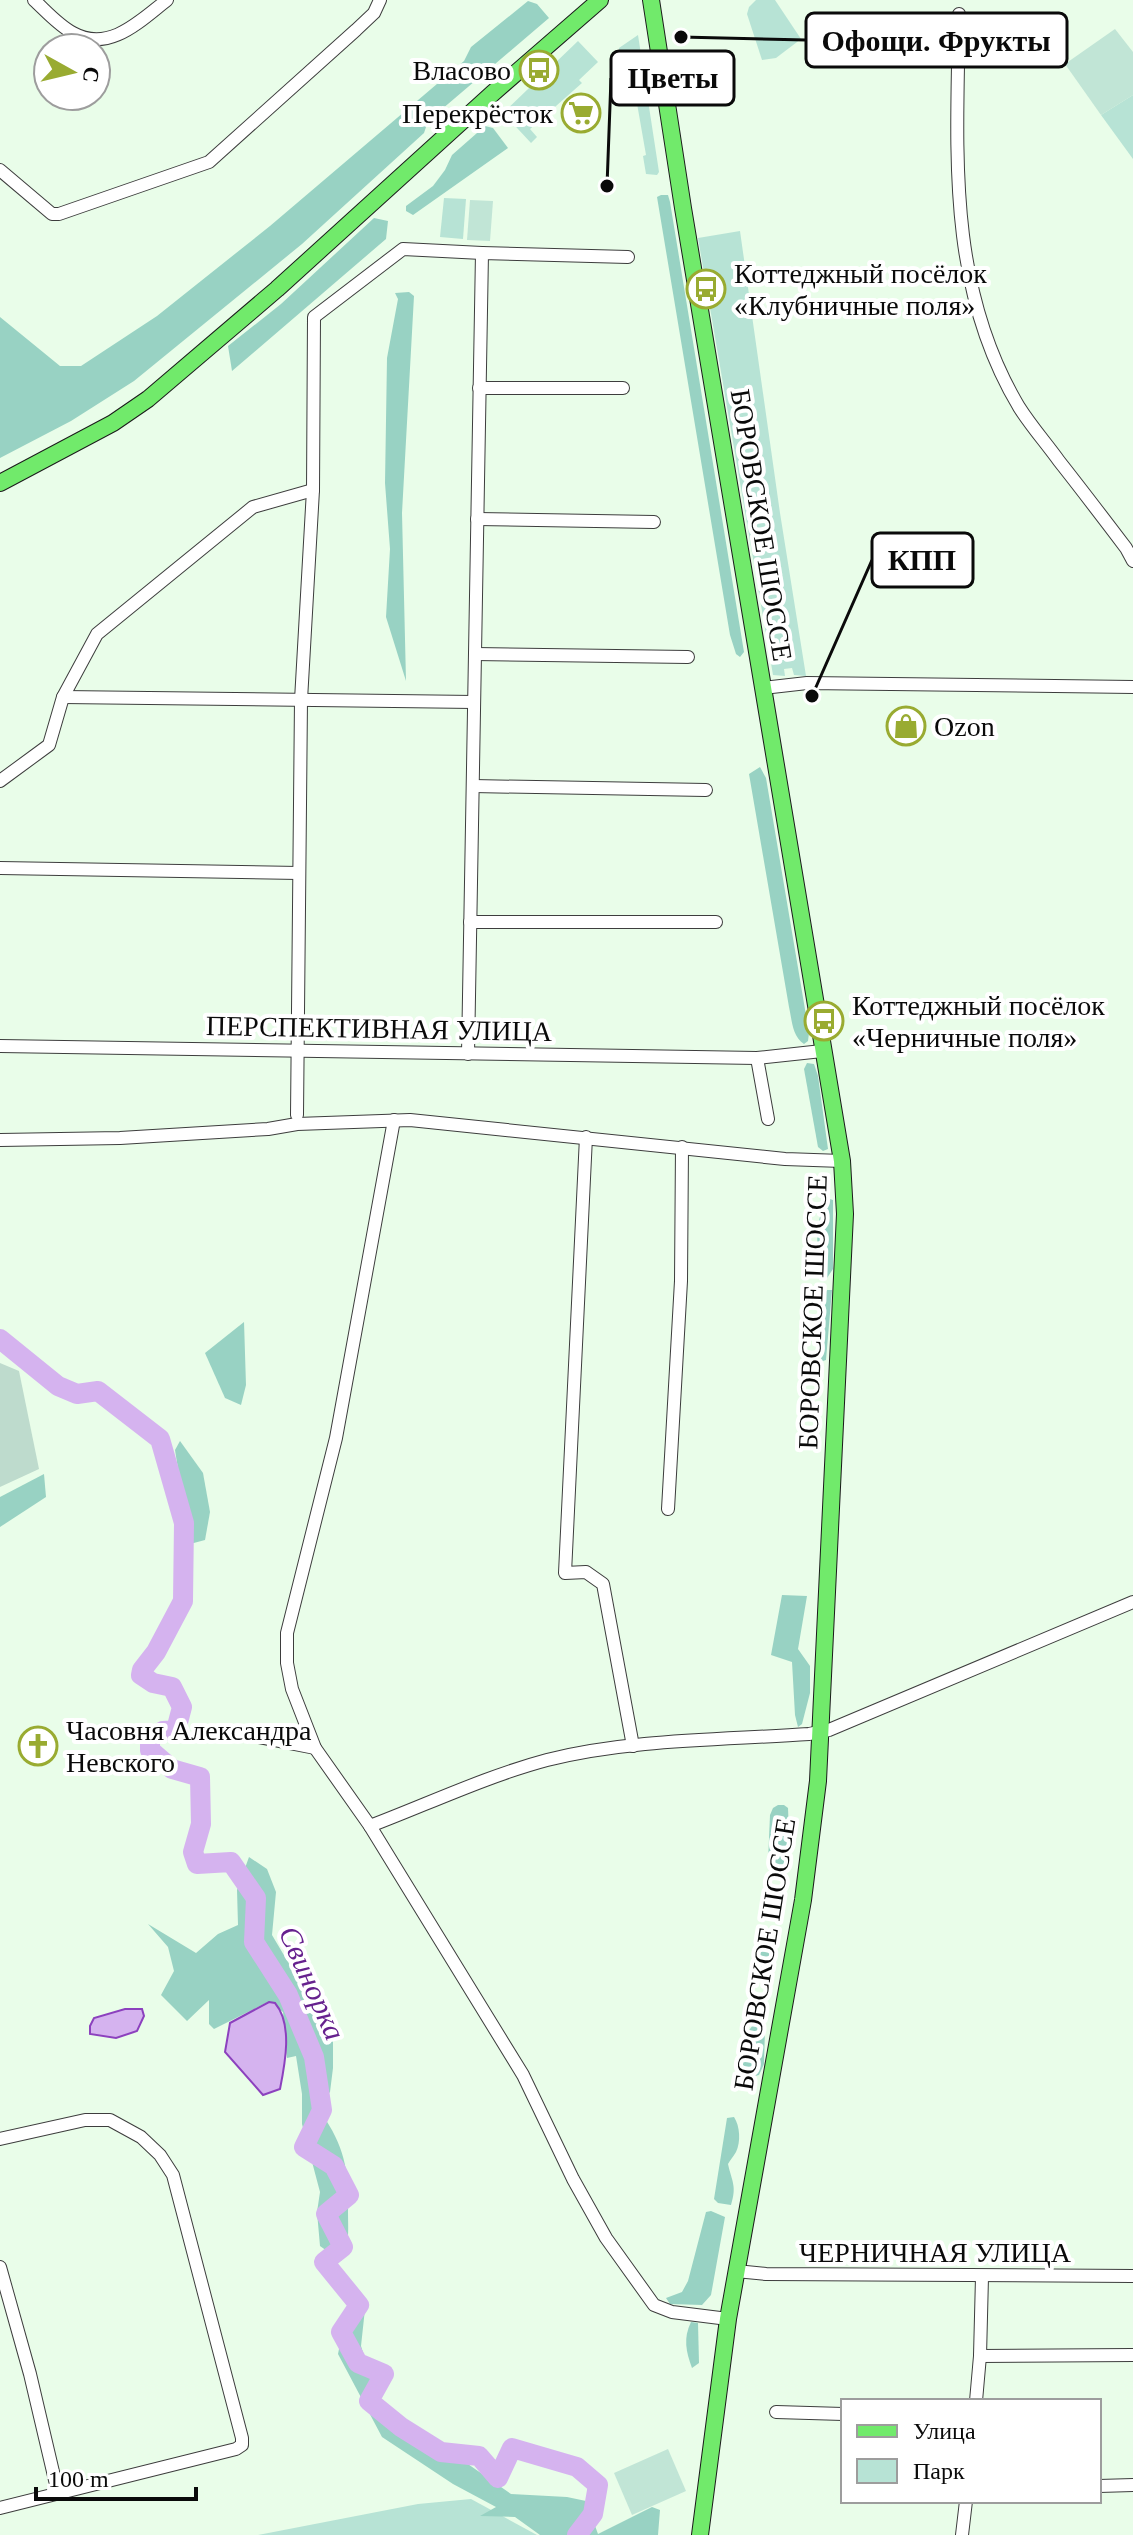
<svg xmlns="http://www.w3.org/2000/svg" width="1133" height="2535" font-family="'Times New Roman',serif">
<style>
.green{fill:#b7e3d5}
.forest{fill:#98d2c3}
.cemetery{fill:#bedbcd}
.pitch{fill:#c1e5d6}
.water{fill:#d5b3ef;stroke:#8c41be;stroke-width:2}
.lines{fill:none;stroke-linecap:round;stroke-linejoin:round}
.river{stroke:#d5b3ef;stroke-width:20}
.minor-casing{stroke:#3d3d3d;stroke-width:14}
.major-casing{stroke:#1b1b1b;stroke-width:18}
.minor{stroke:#fff;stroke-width:12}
.major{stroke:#71ea6b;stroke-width:16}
.labels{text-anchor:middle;stroke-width:8;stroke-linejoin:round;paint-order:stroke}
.poi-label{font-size:28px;fill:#0a0a0a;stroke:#fff;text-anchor:start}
.street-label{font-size:28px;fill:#0a0a0a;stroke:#fff}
.water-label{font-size:30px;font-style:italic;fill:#66218e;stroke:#fff}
.leader{fill:none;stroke:#0a0a0a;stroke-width:3}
.callout-dot{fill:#0a0a0a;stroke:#fff;stroke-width:3}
.callout{fill:#fff;stroke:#0a0a0a;stroke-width:3}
.callout-label{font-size:30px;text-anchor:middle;font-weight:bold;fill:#0a0a0a}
</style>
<rect width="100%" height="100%" fill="#e9fde9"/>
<g class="green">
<path d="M756 0H775L801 39 776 58 762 60 747 14 749 7Z"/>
<path d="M638 35 659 172 657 175 646 174 643 156 646 155 635 92 629 93 623 78 619 48Z"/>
<path d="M578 41 598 62 579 80 582 83 530 129 537 137 531 143 503 113Z"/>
<path d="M1133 95V159L1101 115Z"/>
<path d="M444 198 466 199 463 239 440 237Z"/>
<path d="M740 231 780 513 806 676 794 675 792 668 784 669 785 676 773 675 698 238Z"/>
<path d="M471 2499 537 2535H258L418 2504Z"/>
</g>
<g class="forest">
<path d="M528 1 537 4 549 18 428 121 424 133 302 244 134 381 71 421 0 458V317L60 366H81L157 316 270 226 464 61 471 47Z"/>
<path d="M485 126 493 128 508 148 413 215 406 211V206L433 186 445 170 452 155Z"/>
<path d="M661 195H668L670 202 743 646 744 652 740 657 736 654 730 635 657 197Z"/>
<path d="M374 218 388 221 386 239 232 371 228 346 281 304Z"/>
<path d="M409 292 414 296 402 513 406 681 386 617 390 549 385 483 387 358 398 299 395 293Z"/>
<path d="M760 767 766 778 809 1033 808 1041 804 1044C792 1036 792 1020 789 1007L749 774Z"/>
<path d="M807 1063 814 1064 818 1076 828 1149 823 1151 818 1147 804 1069Z"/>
<path d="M830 1199 833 1200V1269L827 1278 819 1272C818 1246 812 1219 830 1199Z"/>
<path d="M827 1290H832L826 1360 820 1362 817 1356C817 1334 814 1308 827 1290Z"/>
<path d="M244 1322 246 1385 241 1405 225 1398 205 1353Z"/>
<path d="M180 1441 203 1473 210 1512 205 1540 190 1544 175 1450Z"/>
<path d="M44 1474 46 1497 0 1527V1497Z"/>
<path d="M782 1595 807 1596 798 1649 810 1666V1693L802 1724 798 1727 795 1715 792 1662 771 1655Z"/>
<path d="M778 1805H784L788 1808 789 1833 786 1865 777 1871 770 1869 768 1862 770 1815 773 1808Z"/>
<path d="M249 1857 267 1869 276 1892 272 1935 301 1984 333 2020V2068L330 2092 317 2107C344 2144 349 2167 348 2212 348 2231 350 2245 341 2261L320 2246 317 2212 320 2192 302 2124V2094L296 2056 287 2058 283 2012 268 2002 214 2029 209 2024V2000L187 2021 161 1995 174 1971 168 1947 148 1924 196 1953 218 1934 238 1925 237 1890Z"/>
<path d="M761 1934H768L773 1937 771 1968 765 1979 755 1977C753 1962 754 1948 761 1934Z"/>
<path d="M754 2024 765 2028 764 2064 759 2075 748 2078 742 2075C739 2056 740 2039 754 2024Z"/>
<path d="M734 2117C740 2126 741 2142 736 2152 733 2157 730 2160 728 2164 732 2182 737 2186 731 2205L718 2203 714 2199 727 2118Z"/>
<path d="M711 2211 725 2217 711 2295 702 2305 670 2304 666 2298 682 2292 688 2281 706 2212Z"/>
<path d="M348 2304 365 2309 361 2346 377 2396 403 2419 511 2494 567 2497 586 2501 598 2534 652 2507 660 2510 658 2535H540L515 2517 480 2516 496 2507 453 2484 382 2437 338 2354Z"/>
<path d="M691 2322 698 2323 699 2363 692 2368C686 2352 683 2338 691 2322Z"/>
</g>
<path class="cemetery" d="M0 1363 19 1371 39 1469 0 1487Z"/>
<g class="pitch">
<path d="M1115 29 1133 52V95L1101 115 1065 64Z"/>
<path d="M470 200 493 201 490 241 467 240Z"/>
<path d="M668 2449 686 2491 632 2515 614 2473Z"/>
</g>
<g class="water">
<path d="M269 2002 275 2003C293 2024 285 2064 280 2089L263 2095 225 2052 230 2023Z"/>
<path d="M125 2009H142L144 2016 137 2031 116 2038 90 2034V2026L94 2018Z"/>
</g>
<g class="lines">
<path class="river" d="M0 1339 58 1386 77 1394 98 1391 160 1439 184 1523 183 1601 156 1652 142 1670 141 1675 153 1683 172 1687 182 1707 176 1730 163 1731 150 1738V1750L172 1769 200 1777 201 1824 193 1852 197 1864 231 1862 256 1898 254 1942 288 1995 314 2057 322 2110 304 2147 334 2166 349 2195 326 2214 343 2247 324 2262 359 2305 341 2332 358 2363 384 2374 369 2401 401 2427 441 2452 479 2456 498 2478 512 2448 577 2467 598 2485 593 2514 577 2535"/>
<defs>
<g id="minor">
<path d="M34 0C46 11 58 25 73 33 109 53 140 21 167 0"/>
<path d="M959 14C957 150 946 285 1019 407 1031 426 1046 443 1059 461 1082 490 1104 519 1126 548L1133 561"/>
<path d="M0 170 52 214H59L209 162 356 30 374 13 380 0"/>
<path d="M479 388H623"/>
<path d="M477 519 654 522"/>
<path d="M475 654 688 657"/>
<path d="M763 688 807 683 1133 687"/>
<path d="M63 697 474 702"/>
<path d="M0 781 49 745 63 697 97 634 253 507 313 490"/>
<path d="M473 786 706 790"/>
<path d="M0 868 299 873"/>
<path d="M470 922H716"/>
<path d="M0 1046 757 1058 822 1051"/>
<path d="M468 1054 482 253 628 257"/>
<path d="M757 1058 768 1119"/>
<path d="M297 1115 301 700 313 490 314 317 403 249 482 253"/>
<path d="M394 1120 336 1438 287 1633V1663L292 1689 315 1748 370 1826 523 2075 573 2179 606 2238 654 2305 672 2312 728 2319"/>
<path d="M586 1137 565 1573 586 1572 603 1584 633 1746"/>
<path d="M0 1140 120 1138 268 1129 297 1124 410 1120 785 1159 842 1161"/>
<path d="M668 1509 681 1281 682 1147"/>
<path d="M237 1736H254L315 1748"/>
<path d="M370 1826C428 1804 487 1776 547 1760 631 1739 722 1740 809 1734L829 1730 1133 1602"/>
<path d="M0 2139 85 2120H110L141 2137 160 2155 173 2175 242 2438V2445L236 2449 0 2508"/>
<path d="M0 2267 30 2374 58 2493"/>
<path d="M736 2271 766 2274 1133 2276"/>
<path d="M980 2356 1133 2355"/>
<path d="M976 2401 980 2356 982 2277"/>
<path d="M776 2412 843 2414"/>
<path d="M1099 2486 1133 2485"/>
<path d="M962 2535 966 2501"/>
</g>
<g id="major">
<path d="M651 0 683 208 842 1161 845 1214 818 1781 803 1900 728 2319 700 2535"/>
<path d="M0 483 113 423 148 399 277 289 493 93 600 0"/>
</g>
</defs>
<use href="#minor" class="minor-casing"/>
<use href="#major" class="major-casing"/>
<use href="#minor" class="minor"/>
<use href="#major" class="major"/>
</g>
<defs>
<symbol id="bus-ring" viewBox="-11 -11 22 22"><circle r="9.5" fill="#fff" stroke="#99ab31" stroke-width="1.5"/><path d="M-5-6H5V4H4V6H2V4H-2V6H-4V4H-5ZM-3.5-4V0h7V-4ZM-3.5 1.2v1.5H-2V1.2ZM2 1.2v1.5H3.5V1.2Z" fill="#99ab31"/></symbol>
<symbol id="supermarket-ring" viewBox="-11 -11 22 22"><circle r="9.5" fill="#fff" stroke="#99ab31" stroke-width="1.5"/><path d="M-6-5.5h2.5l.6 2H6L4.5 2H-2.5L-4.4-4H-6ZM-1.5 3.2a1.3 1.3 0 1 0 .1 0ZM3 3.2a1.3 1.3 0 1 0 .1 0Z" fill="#99ab31"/></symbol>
<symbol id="shop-ring" viewBox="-11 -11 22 22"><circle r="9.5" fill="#fff" stroke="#99ab31" stroke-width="1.5"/><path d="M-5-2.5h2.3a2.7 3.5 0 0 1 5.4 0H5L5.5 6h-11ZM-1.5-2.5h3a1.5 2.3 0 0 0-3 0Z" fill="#99ab31"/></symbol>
<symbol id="church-ring" viewBox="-11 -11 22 22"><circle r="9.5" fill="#fff" stroke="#99ab31" stroke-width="1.5"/><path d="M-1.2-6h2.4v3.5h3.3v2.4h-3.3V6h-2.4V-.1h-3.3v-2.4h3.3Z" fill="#99ab31"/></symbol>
</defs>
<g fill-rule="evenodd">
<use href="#bus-ring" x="517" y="48" width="44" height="44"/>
<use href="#supermarket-ring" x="559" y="91" width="44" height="44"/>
<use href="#bus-ring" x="684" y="267" width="44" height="44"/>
<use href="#shop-ring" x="884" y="704" width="44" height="44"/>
<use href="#bus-ring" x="802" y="999" width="44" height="44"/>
<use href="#church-ring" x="16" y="1724" width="44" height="44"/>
</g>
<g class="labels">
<g class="poi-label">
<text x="511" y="80" text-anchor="end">Власово</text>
<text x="553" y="123" text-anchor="end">Перекрёсток</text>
<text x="734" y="283">Коттеджный посёлок<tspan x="734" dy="32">«Клубничные поля»</tspan></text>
<text x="934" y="736">Ozon</text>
<text x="852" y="1015">Коттеджный посёлок<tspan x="852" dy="32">«Черничные поля»</tspan></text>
<text x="66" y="1740">Часовня Александра<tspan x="66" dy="32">Невского</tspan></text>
</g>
<g class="street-label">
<text transform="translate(762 525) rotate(81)" y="10">БОРОВСКОЕ ШОССЕ</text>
<text transform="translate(379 1028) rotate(1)" y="10">ПЕРСПЕКТИВНАЯ УЛИЦА</text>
<text transform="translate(812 1312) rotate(-88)" y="10">БОРОВСКОЕ ШОССЕ</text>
<text transform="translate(764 1954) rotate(-81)" y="10">БОРОВСКОЕ ШОССЕ</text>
<text x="935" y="2262">ЧЕРНИЧНАЯ УЛИЦА</text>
</g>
<g class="water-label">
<text transform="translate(312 1983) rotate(66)" y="10">Свинорка</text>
</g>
</g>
<path class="leader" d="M681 37L806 40M607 186L611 78M812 696L872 560"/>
<g class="callout-dot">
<circle cx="681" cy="37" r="8"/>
<circle cx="607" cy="186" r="8"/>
<circle cx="812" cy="696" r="8"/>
</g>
<g class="callout">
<rect x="806" y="13" width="261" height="54" rx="8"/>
<rect x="611" y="51" width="123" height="54" rx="8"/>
<rect x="872" y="533" width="101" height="54" rx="8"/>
</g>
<g class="callout-label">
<text x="936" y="51">Офощи. Фрукты</text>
<text x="673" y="88">Цветы</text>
<text x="922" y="570">КПП</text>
</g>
<rect x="841" y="2399" width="260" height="104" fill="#ffffff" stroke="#9d9d9d" stroke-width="2"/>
<rect x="857" y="2425" width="40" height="12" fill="#71ea6b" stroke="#9d9d9d" stroke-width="2"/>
<text x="913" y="2439" font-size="24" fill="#0a0a0a">Улица</text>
<rect x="857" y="2459" width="40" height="24" fill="#b7e3d5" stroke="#9d9d9d" stroke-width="2"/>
<text x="913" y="2479" font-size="24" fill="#0a0a0a">Парк</text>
<g transform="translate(72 72) rotate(98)"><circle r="38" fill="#ffffff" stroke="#9d9d9d" stroke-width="2"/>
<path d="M0-6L14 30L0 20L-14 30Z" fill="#99ab31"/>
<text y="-12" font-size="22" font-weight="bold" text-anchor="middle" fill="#0a0a0a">С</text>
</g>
<path d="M36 2487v12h160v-12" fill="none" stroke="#0a0a0a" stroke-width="4"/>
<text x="48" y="2487" font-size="24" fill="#0a0a0a" stroke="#ffffff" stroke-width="6" paint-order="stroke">100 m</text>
</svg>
